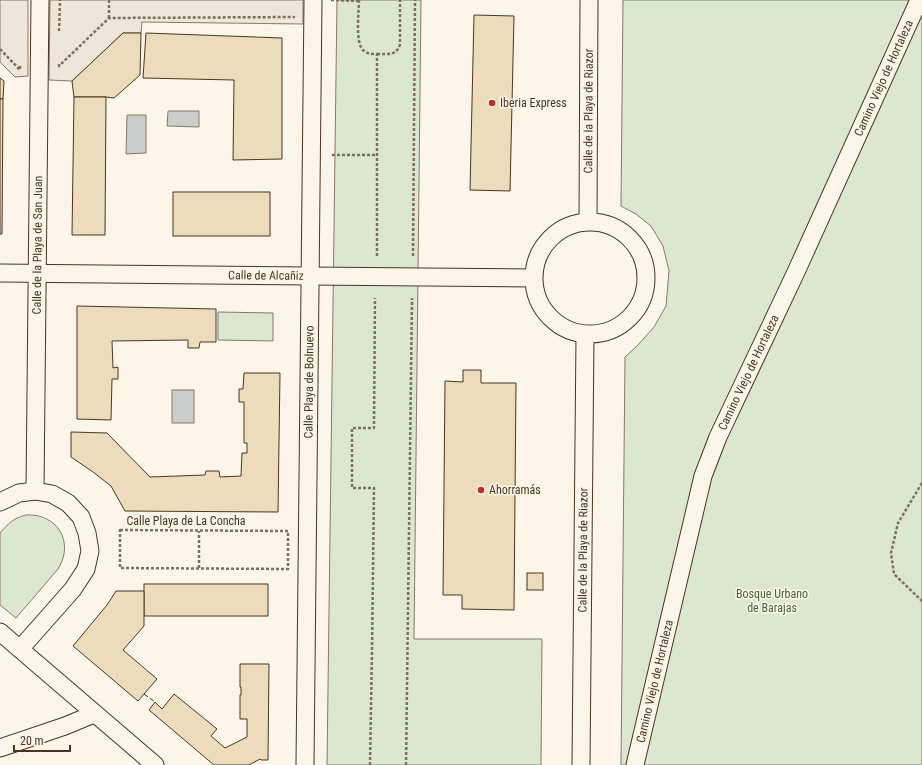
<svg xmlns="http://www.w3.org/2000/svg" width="922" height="765" font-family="'Roboto Condensed',sans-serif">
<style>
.green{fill:#dce7d0;stroke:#887966}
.parking{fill:#ede7d9;stroke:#887966}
.water{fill:#c9cecd;stroke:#887966}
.building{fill:#ecdcbc;stroke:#4a3520}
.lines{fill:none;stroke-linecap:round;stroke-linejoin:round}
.minor-casing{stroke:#4a3520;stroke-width:19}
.path{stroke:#7f6f5c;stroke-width:2.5;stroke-dasharray:3 2;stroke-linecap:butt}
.minor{stroke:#fbf6e9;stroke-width:17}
.fence{stroke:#4a3520;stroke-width:1;stroke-dasharray:5 2;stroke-linecap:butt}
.poi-dot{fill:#c62828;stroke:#fbf6e9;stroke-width:1.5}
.labels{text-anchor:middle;stroke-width:3;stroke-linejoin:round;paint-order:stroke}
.street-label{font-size:12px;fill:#4a3520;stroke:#fbf6e9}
.poi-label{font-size:12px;fill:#4a3520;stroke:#fbf6e9;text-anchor:start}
.park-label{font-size:12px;fill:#436837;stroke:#fbf6e9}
</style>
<rect width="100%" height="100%" fill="#fbf6e9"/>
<g class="green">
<path d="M337 0H421L414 639H542L541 765H327Z"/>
<path d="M623 0H922V765H621L625 357 638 345 654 327 666 306 669 271 663 246 651 226 636 214 621 206Z"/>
<path d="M218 312 273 313V341L218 340Z"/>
<path d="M26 515C57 513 75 542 58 569L16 618 0 605V533C8 524 13 518 26 515Z"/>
</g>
<g class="parking">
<path d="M0 0H28V76L15 77 0 62Z"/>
<path d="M50 0H303V24L142 22 141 33H123L72 81 49 80Z"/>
</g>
<g class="water">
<path d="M168 111H199V127L167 126Z"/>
<path d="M127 115H146V153L126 154Z"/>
<rect x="172" y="390" width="22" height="33"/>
</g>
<g class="building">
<path d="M474 15 514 16 510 191 470 190Z"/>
<path d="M123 33H141L140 75 114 98 106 97H74L72 81Z"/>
<path d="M146 33 282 38V159L233 160 234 80 143 78Z"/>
<path d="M0 78 4 81 3 99H0Z"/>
<path d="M74 97H106L105 235H72Z"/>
<path d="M0 99H3L2 234H0Z"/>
<rect x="173" y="192" width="97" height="44"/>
<path d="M77 306 216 309V342H200L199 348H188V340L112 341 113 368 118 367V379H112L111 420 77 419Z"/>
<path d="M463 370H481V383H516L514 610 462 609V595H443L445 381 463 382Z"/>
<path d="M244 373H280L278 512 125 511 111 486 93 472 71 457V432L107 433 150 477 205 475 206 471H219L220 477 241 476 242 453H247V443H244V402H239V389H243Z"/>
<rect x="527" y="573" width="16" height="17"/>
<rect x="144" y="584" width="124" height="32"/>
<path d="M116 591H144V626L123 650 157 679 138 701 73 646 107 605Z"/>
<path d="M240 664H269L268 760H261L260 759 249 765H214L149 710 155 702 162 709 174 694 217 729 211 736 225 748 247 737V719H240V695H241V687H240Z"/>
</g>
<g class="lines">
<defs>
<g id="minor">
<path id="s1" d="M588 221 589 0"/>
<circle cx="590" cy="278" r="56"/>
<path id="s2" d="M0 273 533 278"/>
<path id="s3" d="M35 491 40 0"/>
<path d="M0 502 19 493 35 491 52 494 68 503 81 517 87 533 90 551 86 569 73 589 20 649"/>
<path d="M0 632 155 765"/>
<path d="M0 748 65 726 94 714"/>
<path id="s4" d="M305 765 313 0"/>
<path id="s5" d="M581 765 585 335"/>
<path id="s6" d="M635 765 703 476 718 437 796 272 919 0"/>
</g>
</defs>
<use href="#minor" class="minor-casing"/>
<g class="path">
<path d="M331 0 359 1"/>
<path d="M359 0C359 10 355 43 363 50 367 54 372 54 377 54V256"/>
<path d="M109 18V0"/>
<path d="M59 31 60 0"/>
<path d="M0 49 20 70V66"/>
<path d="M377 54C388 54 397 56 400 44V0"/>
<path d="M59 64V66L109 18 294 17V16"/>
<path d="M332 155H377"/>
<path d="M413 256 415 0"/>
<path d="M922 483 898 523 891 553 894 574 922 601"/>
<path d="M120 530 288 531V569L120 568Z"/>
<path d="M199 568V531"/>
<path d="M370 765 372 650 374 488H352V428H374L375 298"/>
<path d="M406 765 412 298"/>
</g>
<use href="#minor" class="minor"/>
<path class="fence" d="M144 694 155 702"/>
</g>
<g class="poi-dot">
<circle cx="492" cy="103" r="4"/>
<circle cx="481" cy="490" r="4"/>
</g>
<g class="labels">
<g class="street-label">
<text dy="4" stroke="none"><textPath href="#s6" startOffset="734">Camino Viejo de Hortaleza</textPath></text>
<text dy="4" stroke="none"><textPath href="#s1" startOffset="110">Calle de la Playa de Riazor</textPath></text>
<text dy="4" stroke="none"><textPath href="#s3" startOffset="246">Calle de la Playa de San Juan</textPath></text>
<text dy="4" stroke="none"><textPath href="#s2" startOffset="266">Calle de Alcañiz</textPath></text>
<text dy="4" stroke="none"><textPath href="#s6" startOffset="410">Camino Viejo de Hortaleza</textPath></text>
<text dy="4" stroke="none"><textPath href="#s4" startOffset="383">Calle Playa de Bolnuevo</textPath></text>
<text x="186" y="525">Calle Playa de La Concha</text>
<text dy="4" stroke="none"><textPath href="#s5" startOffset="215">Calle de la Playa de Riazor</textPath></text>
<text dy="4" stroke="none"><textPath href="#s6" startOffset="86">Camino Viejo de Hortaleza</textPath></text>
</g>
<g class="poi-label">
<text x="500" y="107">Iberia Express</text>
<text x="489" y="494">Ahorramás</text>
</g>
<g class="park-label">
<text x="772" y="598">Bosque Urbano<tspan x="772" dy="14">de Barajas</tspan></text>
</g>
</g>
<path d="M14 745v6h56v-6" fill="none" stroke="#4a3520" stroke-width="2"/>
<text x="20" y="745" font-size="12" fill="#4a3520" stroke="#fbf6e9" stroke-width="3" paint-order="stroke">20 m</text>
</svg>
